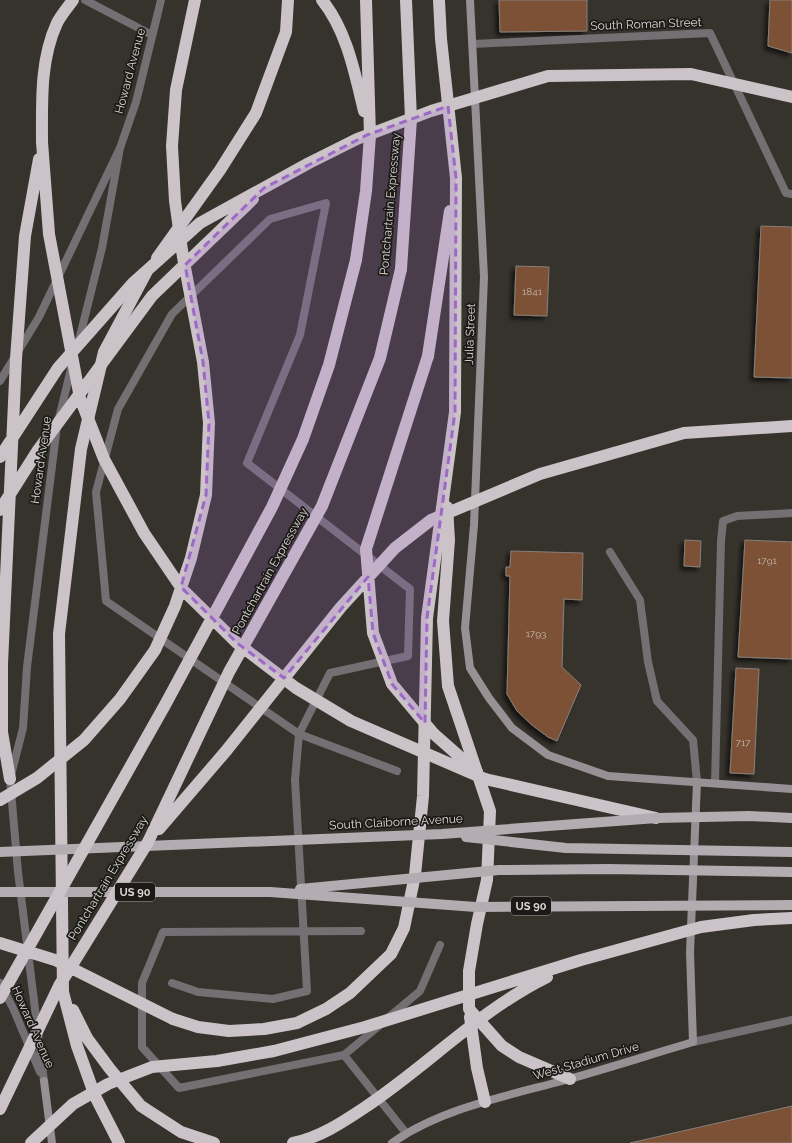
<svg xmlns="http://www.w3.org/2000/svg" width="792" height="1143" viewBox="0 0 792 1143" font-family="Raleway,sans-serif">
<defs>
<filter id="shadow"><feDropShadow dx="-3.5" dy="3.5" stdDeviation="2" flood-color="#0009"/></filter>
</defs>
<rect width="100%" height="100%" fill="#36322c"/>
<path fill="#7b5136" stroke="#87807b" filter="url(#shadow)" d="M499,0H587V31L500,32Z
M770,0H792V53L768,46Z
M761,226L792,227V378L754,377Z
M516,266L549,267L547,316L514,315Z
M685,540L701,541L700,567L684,566Z
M745,540L792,542V659L738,657Z
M511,551L583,553L582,600L564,599L562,667L581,685L557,741L548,737L532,725L517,711L507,694L510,576H506V567H510Z
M736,668L759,669L754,774L730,773Z
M792,1106V1143H630Z"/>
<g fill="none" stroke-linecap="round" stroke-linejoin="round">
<path stroke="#736f72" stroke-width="8" d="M85,0L152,35
M326,203L300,335L247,463L410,589L408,656L330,673L299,734L106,601L96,492L118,409L172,314L270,219Z
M610,552L640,600L648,662L657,701L693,740L697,782
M715,783L721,541L723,521L737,516L792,513
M172,983L198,992L273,999L307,991L295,780L299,734L397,771
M389,1017L420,991L440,945
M380,1025L344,1055L406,1133
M344,1055L179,1088L142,1047V983L163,932L361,931"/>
<path stroke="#736f72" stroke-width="8" d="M473,44L710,33L786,193L792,194
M78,344L102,248L120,148
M0,381L39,317L120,148L136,102L161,0
M0,983L13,1008L40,1072
M693,1042L792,1020
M44,1081L18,872L10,779L23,728L27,667L57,426L72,365"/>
<path stroke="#979195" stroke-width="8" d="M470,0L484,277L474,525L465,628L470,668L489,698L512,728L548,755L608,776L792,789
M44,1081L52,1143
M392,1143C440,1109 506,1096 562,1081C606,1069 649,1055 693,1042L690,952L697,782"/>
<path stroke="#ccc3c9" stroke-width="12" d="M322,0C347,31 355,74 364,111
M42,142C42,101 40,60 57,23C61,15 68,7 73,0
M157,258L220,170L256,113L286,32L288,0
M356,260L366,191L370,135L366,0
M401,269L411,119L406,0
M428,356L450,211
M447,507L449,540L443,621L448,686L490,811L487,880L477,924L469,971V1009L502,1046L519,1057L570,1079
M2,664V732L10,779
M485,779L656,818
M73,1010L87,1038L110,1069L141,1106L181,1132L214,1143
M470,1017L477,1068L485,1102
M173,1019L198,1027L229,1031L264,1029L297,1023L326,1009L350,993L391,954L404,928L415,875L423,796L427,618L455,412L456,178L441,39L439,0
M119,1143L95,1096L77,1046L63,992L59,634L81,449L104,352L146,273"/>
<path stroke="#b3acb0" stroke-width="10" d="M466,837L566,848L792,852
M0,852L442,834L657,818L749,816L792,818
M300,889L499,870L608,869L792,872
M0,892H270L476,907L792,905"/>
<path stroke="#ccc3c9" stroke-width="12" d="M42,142L49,234L80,398L104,459L144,533L182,589L237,643L296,688L351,721L485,779
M428,356L366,549L373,633L392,684L434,734L477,772
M0,457L58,368L133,283L200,223L309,163L357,139L431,111L548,76L691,74L792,97
M0,510L38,450L152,296L253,199
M2,664L16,359L25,236L39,159
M0,800L37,778L84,740L120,699L155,650L175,606L191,558L206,495L209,423L203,362L183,257L175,201L172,146L176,90L195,0
M159,829L226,751L341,607L395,548L431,520L540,474L684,433L792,426
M0,943L55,960L173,1019
M0,998L165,705L272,507L303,439L329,365L356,260
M0,1109L59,986L148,842L229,672L322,506L380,358L401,269
M31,1143L73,1104L108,1084L152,1067L217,1061L274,1051L365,1027L581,960L701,927L754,920L792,918
M293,1143C319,1138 343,1122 364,1108C426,1067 480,1010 547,977"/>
</g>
<path fill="#9d69c7" fill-opacity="0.2" stroke="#9d69c7" stroke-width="3" stroke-dasharray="8 5" stroke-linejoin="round" d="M448,106L456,178L455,412L427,618L425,723L392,684L373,633L368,577L284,678L237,643L181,587L206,495L209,423L203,362L185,265L264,188L367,135Z"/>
<g text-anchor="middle" stroke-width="3.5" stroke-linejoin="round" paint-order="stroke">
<g font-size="10" fill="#c3b7ad">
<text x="532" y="295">1841</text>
<text x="767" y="564">1791</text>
<text x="536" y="637">1793</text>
<text x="743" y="746">717</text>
</g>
<g fill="#1c1a17" stroke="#a2a09c" stroke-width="1">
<rect x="115" y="883" width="40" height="18" rx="3"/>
<rect x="511" y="897" width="40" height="18" rx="3"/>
</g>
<g font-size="11" font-weight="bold" fill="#dbd9d5">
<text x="135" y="896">US 90</text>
<text x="531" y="910">US 90</text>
</g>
<g font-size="12" fill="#dbd9d5" stroke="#1c1a17">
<text transform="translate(646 24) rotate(-2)" y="4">South Roman Street</text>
<text transform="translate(130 71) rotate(-75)" y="4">Howard Avenue</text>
<text transform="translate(390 204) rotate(-85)" y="4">Pontchartrain Expressway</text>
<text transform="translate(470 334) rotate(-88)" y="4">Julia Street</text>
<text transform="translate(41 460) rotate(-82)" y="4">Howard Avenue</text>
<text transform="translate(270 571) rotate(-61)" y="4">Pontchartrain Expressway</text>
<text transform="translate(396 822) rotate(-3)" y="4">South Claiborne Avenue</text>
<text transform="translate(108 878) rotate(-59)" y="4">Pontchartrain Expressway</text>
<text transform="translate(33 1027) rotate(66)" y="4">Howard Avenue</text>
<text transform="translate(586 1061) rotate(-16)" y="4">West Stadium Drive</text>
</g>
</g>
</svg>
